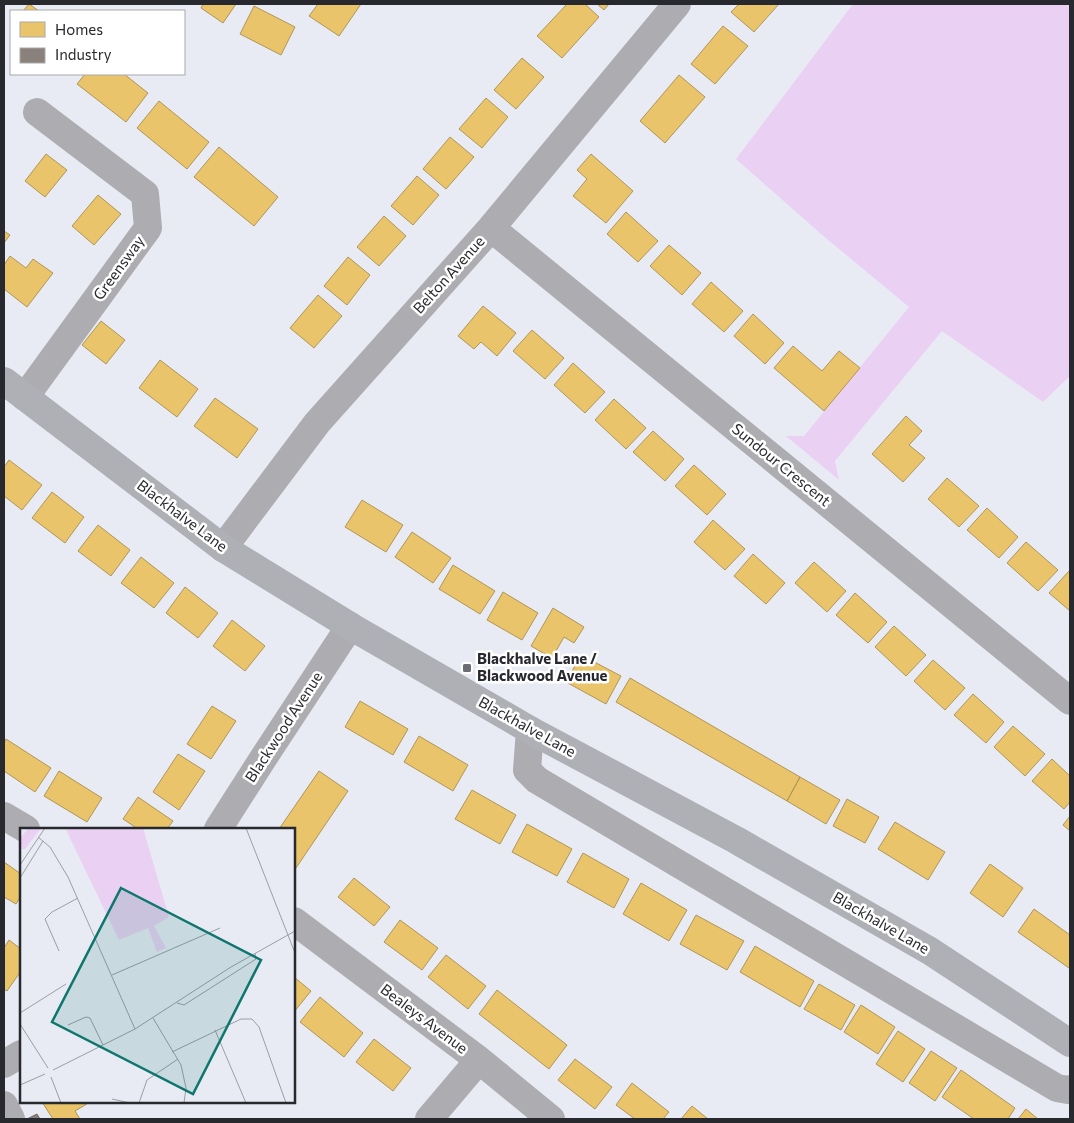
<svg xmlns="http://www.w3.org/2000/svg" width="1074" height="1123" viewBox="0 0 1074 1123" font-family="Commissioner,sans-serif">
<rect width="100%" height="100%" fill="#e9ebf4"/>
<path fill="#ead1f3" d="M853,4H1070V376L1043,402L942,331L835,461L839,480L786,436H804L909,307L821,234L736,159Z"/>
<path fill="#e9c46a" stroke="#af9658" d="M29,4L39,11H23Z
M203,4H236L223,23L201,8Z
M318,4H361L339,36L309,16Z
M567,4H585L599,17L562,58L537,36Z
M597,4H609L604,10Z
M739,4H779L754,32L731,12Z
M254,6L295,27L281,55L240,34Z
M723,26L748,46L715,84L691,64Z
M522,58L544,77L516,109L494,90Z
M85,74H124L148,93L126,122L77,84Z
M679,75L705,97L665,143L640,121Z
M486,98L508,117L482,148L459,129Z
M159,101L209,142L187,169L137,128Z
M450,137L474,157L446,189L423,169Z
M219,147L278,197L254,226L194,177Z
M46,154L67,170L45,197L25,181Z
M591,154L633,191L606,223L573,196L587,179L577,170Z
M417,176L439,195L413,225L391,206Z
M98,195L121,214L94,245L72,226Z
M626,212L658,241L638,262L607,234Z
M384,216L406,236L379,266L357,247Z
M4,231L10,235L4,243Z
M669,245L701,273L682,295L650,266Z
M10,256L26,268L33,259L53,273L27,307L4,289V265Z
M348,257L370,275L347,305L324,286Z
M711,282L743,311L724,332L692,304Z
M318,295L342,316L314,348L290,328Z
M483,306L516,333L497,356L481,342L474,349L458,336Z
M753,314L784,343L765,364L734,336Z
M101,321L125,340L106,364L82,345Z
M532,330L564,358L545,379L513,351Z
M793,346L822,371L839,351L860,368L824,411L774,368Z
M160,360L198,389L177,417L139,388Z
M573,363L605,392L585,413L554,385Z
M215,398L258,429L237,458L194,426Z
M614,399L646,428L626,449L595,420Z
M906,416L922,431L909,445L925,458L903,482L872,454Z
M653,431L684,459L665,481L633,452Z
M9,460L42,485L22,510L4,496V467Z
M694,465L726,494L707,515L675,486Z
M947,478L979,506L959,527L928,499Z
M52,492L84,517L65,543L32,518Z
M362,500L403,525L386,552L345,527Z
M987,508L1018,537L999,558L967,530Z
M713,520L745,549L725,570L694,542Z
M98,525L130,550L111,576L78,551Z
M412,532L451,558L433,583L395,557Z
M1026,542L1058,570L1038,591L1007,563Z
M753,554L785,583L766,604L734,576Z
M141,557L174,583L154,608L121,583Z
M814,562L846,591L827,612L795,583Z
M453,565L495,591L480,614L439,589Z
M1069,571L1070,573V611L1049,593Z
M185,587L218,613L198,638L166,613Z
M503,592L538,613L522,640L487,620Z
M855,593L887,622L868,643L836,615Z
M553,608L584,627L574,643L564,637L552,658L531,646Z
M232,620L265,646L245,671L213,646Z
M894,626L926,655L906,676L875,647Z
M581,655L621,676L606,704L566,682Z
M933,660L965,688L945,710L914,681Z
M630,678L800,777L787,801L616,702Z
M973,694L1004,722L986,743L954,715Z
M360,701L408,729L393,755L345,727Z
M212,706L236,721L211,759L187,744Z
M1013,726L1045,754L1025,776L994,747Z
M419,736L468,765L453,791L404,762Z
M6,739L51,768L35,792L4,771V743Z
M178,754L205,771L179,810L153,792Z
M1052,759L1070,776V802L1064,809L1032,781Z
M59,771L102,798L87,822L44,796Z
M319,771L348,791L296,868L294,866V829H279Z
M800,777L840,800L826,824L787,801Z
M472,790L516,815L500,844L455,819Z
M138,797L173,821L167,829H138L123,819Z
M847,799L879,817L865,843L833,826Z
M1070,816V831L1063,825Z
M895,822L945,852L928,880L878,849Z
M527,824L572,849L557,876L512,852Z
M583,853L629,879L614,908L567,882Z
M4,862L21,874V896L16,904L4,897Z
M990,864L1023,888L1003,917L970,893Z
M354,878L390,907L374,926L338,897Z
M641,883L687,910L669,941L623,914Z
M1034,909L1070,935V967L1069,968L1018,932Z
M696,915L744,941L727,970L680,944Z
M400,920L438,948L422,970L384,942Z
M9,940L21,949V971L7,991L4,989V948Z
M755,946L814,981L800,1007L740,972Z
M446,955L486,986L468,1009L428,977Z
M294,977L311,991L294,1012Z
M819,984L855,1005L841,1030L804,1009Z
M497,990L567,1045L549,1069L479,1014Z
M320,997L363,1033L344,1057L300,1022Z
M861,1005L895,1027L878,1054L844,1032Z
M898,1031L925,1049L903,1082L876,1064Z
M374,1039L411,1068L393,1091L356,1062Z
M931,1051L957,1068L935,1101L909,1083Z
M575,1059L612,1087L595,1109L558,1080Z
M961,1070L1015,1108L1008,1119H974L942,1097Z
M632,1083L669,1112L663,1119H635L616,1105Z
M42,1102H90L75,1111L80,1119H53Z
M692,1106L708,1119H681Z
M1026,1109L1038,1119H1018Z"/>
<path fill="#8a817c" stroke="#6d6765" d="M37,1114L40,1119H27Z"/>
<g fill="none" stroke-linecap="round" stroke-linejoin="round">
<path stroke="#adacb1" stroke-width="28" d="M491,228L1070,701
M25,397L148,228L145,194L37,112
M223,548L317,423L491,228L677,4
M530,730L527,770L537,780L1057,1088L1068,1090L1070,1089
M4,816L26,829
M218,829L264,757L350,626
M294,921L479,1060L551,1119
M4,1064L21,1054
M4,1105L11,1119
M429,1119L479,1060"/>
<path stroke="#afb0b5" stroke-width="28" d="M4,381L223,548L350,626L530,730L736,840L930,951L1070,1043"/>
</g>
<rect fill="#6c6d74" stroke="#fff" stroke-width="2" x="462" y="663" width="10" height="10" rx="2.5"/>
<g text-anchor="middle" stroke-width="5" stroke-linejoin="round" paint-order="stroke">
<g font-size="15" fill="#28292f" stroke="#fff">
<text transform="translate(119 268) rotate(-54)" y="5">Greensway</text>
<text transform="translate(449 275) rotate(-48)" y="5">Belton Avenue</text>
<text transform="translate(781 465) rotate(39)" y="5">Sundour Crescent</text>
<text transform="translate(182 516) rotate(37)" y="5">Blackhalve Lane</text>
<text transform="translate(284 727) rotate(-57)" y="5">Blackwood Avenue</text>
<text transform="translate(527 727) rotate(29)" y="5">Blackhalve Lane</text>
<text transform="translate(881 923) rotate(30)" y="5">Blackhalve Lane</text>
<text transform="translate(424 1019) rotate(37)" y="5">Bealeys Avenue</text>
</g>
<g font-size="15" font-weight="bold" fill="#28292f" stroke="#fff" text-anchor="start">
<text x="477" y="664">Blackhalve Lane /<tspan x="477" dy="17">Blackwood Avenue</tspan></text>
</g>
</g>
<g transform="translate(20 828)">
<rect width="275" height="275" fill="#e9ebf4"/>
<path d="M8,0H21L5,21H0V11ZM55,0H123L149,89L134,98L146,120L137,124L128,100L99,112L46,2Z" fill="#ead1f3"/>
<path fill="none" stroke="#9c9da5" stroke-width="1" d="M226,0L275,125M18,9L30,19L48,49L115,201M0,37L25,0M0,50L23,13M39,123L25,91L32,84L58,70M92,147L200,100M157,175L164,177L236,131L235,125M0,185L46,156M133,190L161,237L166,260L164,275M0,196L28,240M48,197L66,189L70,190L83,217M195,202L226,275M152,224L221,191H232L239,199L266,275M33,242L115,201L211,139L275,103M31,249L41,275M0,257L25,246M92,271L110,275M119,275L127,252L158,231"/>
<path fill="#0f766e" fill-opacity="0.15" stroke="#0f766e" stroke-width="2.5" d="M101,60L241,132L173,266L32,194Z"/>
<rect width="275" height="275" fill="none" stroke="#28292f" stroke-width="2.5"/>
</g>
<rect width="1074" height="1123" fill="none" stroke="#28292f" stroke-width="10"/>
<rect x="10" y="10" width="175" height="65" fill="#ffffff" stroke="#a9a9ac"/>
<rect x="20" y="22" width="25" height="15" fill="#e9c46a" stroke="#a9a9ac"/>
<text x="55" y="35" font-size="15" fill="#28292f">Homes</text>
<rect x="20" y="48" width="25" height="15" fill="#8a817c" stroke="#a9a9ac"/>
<text x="55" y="60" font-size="15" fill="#28292f">Industry</text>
</svg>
